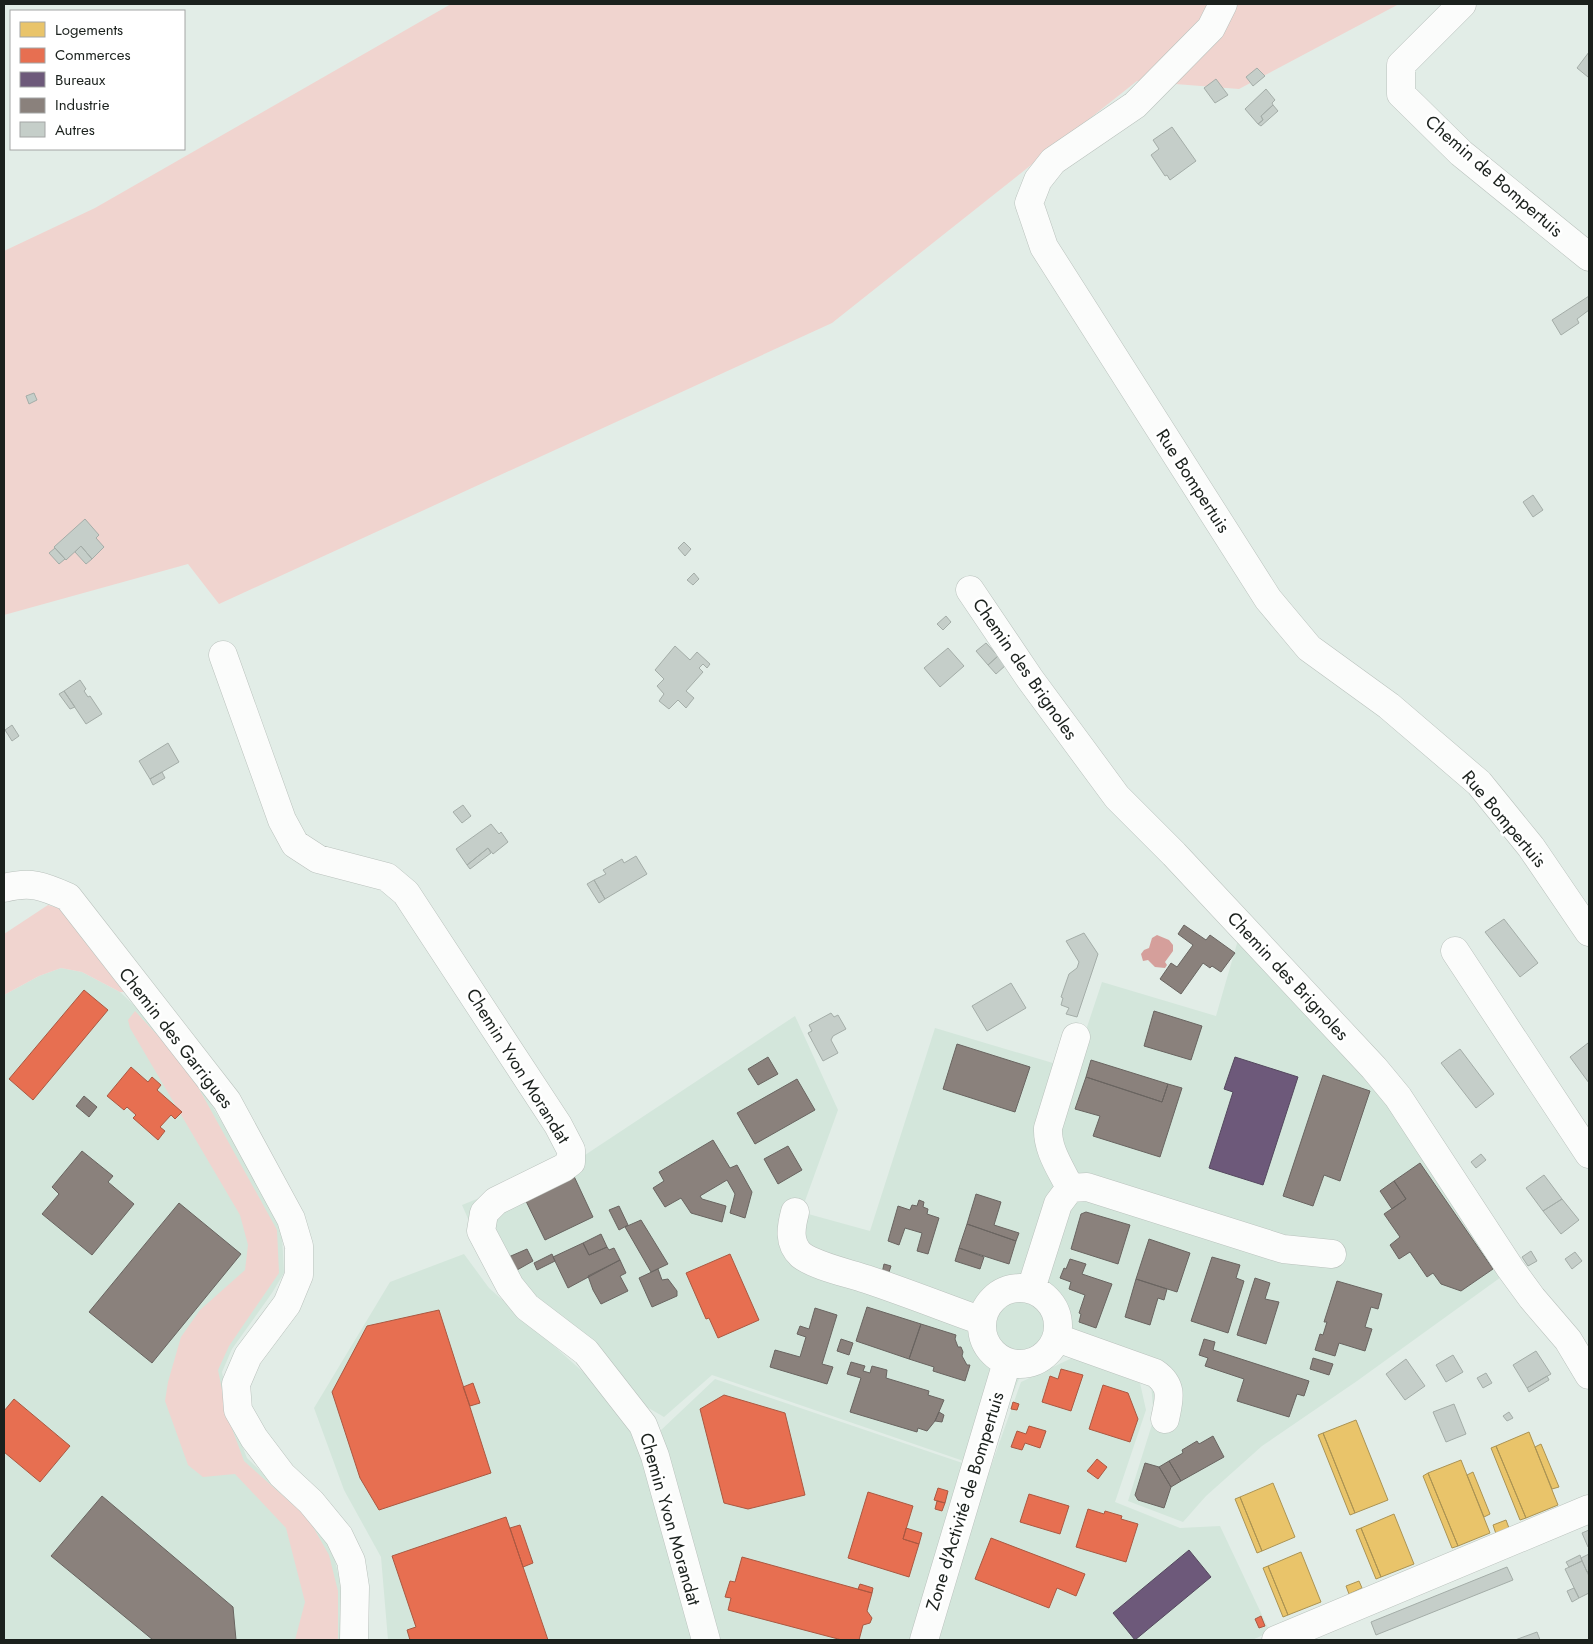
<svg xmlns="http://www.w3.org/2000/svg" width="1593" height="1644" viewBox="0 0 1593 1644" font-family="Jost,sans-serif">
<rect width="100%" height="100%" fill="#e2ede7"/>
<path fill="#d3e6db" d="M1240,933L1376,1078L1508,1272L1357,1381L1262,1446L1206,1496L1183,1522L1128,1501L1154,1418L1151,1384L1069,1351L1020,1376L984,1468L712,1375L664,1417L628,1396L493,1275L462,1205L585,1155L795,1016L838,1110L801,1212L870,1231L935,1028L1073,1069L1102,982L1216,1016Z
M61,968L82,972L120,992L141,1012L190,1070L265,1193L282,1235L284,1273L272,1293L232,1349L222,1372L230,1414L247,1458L316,1525L333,1552L339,1578L342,1602L341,1640H4V995L39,976Z
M464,1254L489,1288L610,1396L644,1454L692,1640H388L381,1557L344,1490L314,1408L390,1282Z
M1072,1358L1140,1383L1146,1410L1115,1502L1180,1528L1220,1526L1270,1632L1252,1640H717L659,1432L715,1379L989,1472L1021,1382Z"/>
<path fill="#f0d4cf" d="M451,4H1399L1239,89L1137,81L832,323L219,604L188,564L4,615V251L95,208Z
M48,905L68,911L127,992H120L82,972L61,968L39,976L4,995V934Z
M135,1011L187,1067L277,1230L279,1273L229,1346L218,1370L227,1415L244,1461L308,1518L329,1555L338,1591V1640H295L305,1602L286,1528L235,1474L203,1477L188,1465L165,1401L168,1382L181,1337L200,1310L245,1270L248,1245L240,1215L130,1028L128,1020Z"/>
<path fill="#d59f9b" d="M1157,935L1169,940L1173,945V951L1165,962L1167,965L1165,968L1155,967L1148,960L1143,961L1141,954L1144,950L1149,948L1152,938Z"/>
<path fill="#e9c46a" stroke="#ab9353" d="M1356,1420L1388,1500L1355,1513L1323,1433Z
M1529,1432L1558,1505L1526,1518L1496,1446Z
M1323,1433L1355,1513L1350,1515L1318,1435Z
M1541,1444L1559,1487L1552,1489L1535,1447Z
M1496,1446L1526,1518L1520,1520L1491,1448Z
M1461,1460L1490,1533L1458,1546L1428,1473Z
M1473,1472L1490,1514L1484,1517L1467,1475Z
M1428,1473L1458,1546L1452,1548L1423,1476Z
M1273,1483L1295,1537L1262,1551L1240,1497Z
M1240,1497L1262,1551L1257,1553L1235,1499Z
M1394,1514L1414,1564L1381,1577L1361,1528Z
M1506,1520L1509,1528L1496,1534L1493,1525Z
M1361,1528L1381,1577L1376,1579L1356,1530Z
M1301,1552L1321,1602L1288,1615L1268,1566Z
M1268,1566L1288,1615L1283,1617L1263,1568Z
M1359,1581L1362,1588L1349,1594L1346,1586Z"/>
<path fill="#e76f51" stroke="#aa5841" d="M84,990L108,1010L33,1100L9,1079Z
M131,1067L148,1082L152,1077L161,1085L157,1090L182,1112L175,1119L171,1115L160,1127L165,1131L158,1140L133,1118L136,1115L127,1107L124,1110L107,1096Z
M730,1254L759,1320L718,1338L709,1318L706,1319L686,1273Z
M439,1310L491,1473L379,1510L360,1478L332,1392L367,1326Z
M1061,1369L1083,1375L1071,1411L1042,1402L1050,1376L1058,1379Z
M473,1383L480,1403L470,1406L463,1387Z
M1103,1385L1128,1393L1138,1419L1130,1442L1089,1429Z
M724,1395L785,1413L805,1495L748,1509L724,1503L700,1409Z
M14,1399L70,1446L40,1482L4,1452V1411Z
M1013,1402L1019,1404L1017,1410L1011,1409Z
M1029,1426L1046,1431L1040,1448L1025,1443L1022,1450L1011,1447L1017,1431L1026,1434Z
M1097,1459L1107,1467L1098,1479L1087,1471Z
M938,1488L948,1491L945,1503L934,1500Z
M868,1492L913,1506L903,1539L919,1544L909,1577L848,1558Z
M1029,1494L1069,1506L1060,1534L1020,1522Z
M937,1501L945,1503L942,1511L935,1509Z
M1088,1509L1104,1514L1105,1511L1122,1516L1121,1519L1138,1524L1126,1562L1076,1547Z
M506,1517L548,1640H410L407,1630L416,1627L392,1556Z
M520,1525L533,1563L523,1567L510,1528Z
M906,1528L922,1533L919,1544L903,1539Z
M991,1538L1085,1574L1076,1596L1057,1588L1049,1608L975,1579Z
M742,1557L872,1593L867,1611L872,1618L870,1623L863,1625L859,1640H842L728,1610L731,1598L725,1597L730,1581L735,1582Z
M860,1584L873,1588L872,1593L858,1589Z
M1261,1616L1265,1626L1259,1628L1255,1619Z"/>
<path fill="#6d597a" stroke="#54485e" d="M1235,1057L1298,1077L1263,1185L1209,1168L1233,1092L1224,1089Z
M1189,1550L1211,1577L1135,1640L1113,1613Z"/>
<path fill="#8a817c" stroke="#696460" d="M1184,925L1206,940L1210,935L1235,953L1221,972L1212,966L1210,968L1203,963L1181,994L1160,979L1171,963L1177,967L1193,945L1178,934Z
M1154,1011L1202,1026L1191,1060L1144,1046Z
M957,1044L1030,1067L1015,1112L943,1089Z
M768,1057L778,1074L758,1085L748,1069Z
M1091,1060L1168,1084L1162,1102L1086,1077Z
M1323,1075L1370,1091L1340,1181L1324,1175L1313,1206L1283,1196Z
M1086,1077L1162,1102L1168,1084L1182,1088L1160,1157L1093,1136L1100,1116L1075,1109Z
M797,1079L815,1110L755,1144L737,1113Z
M84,1096L97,1107L89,1117L76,1106Z
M713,1140L730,1168L737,1165L752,1192L745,1218L730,1213L735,1194L727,1180L700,1196L702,1199L726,1206L722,1222L691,1213L681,1198L665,1207L653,1188L664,1181L659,1172Z
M788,1146L802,1170L778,1184L764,1159Z
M82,1151L113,1176L108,1182L134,1204L92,1255L42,1214L59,1194L52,1187Z
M1420,1163L1493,1269L1461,1291L1441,1284L1433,1273L1427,1277L1410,1252L1399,1259L1390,1245L1400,1237L1384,1214L1406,1199L1394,1181Z
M572,1172L593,1217L545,1240L523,1195Z
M1394,1181L1406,1199L1392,1209L1380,1191Z
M976,1194L1001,1202L994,1225L1019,1233L1016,1241L967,1224Z
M919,1200L924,1202L923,1207L928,1209L927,1214L939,1218L928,1254L917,1251L922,1233L905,1228L899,1245L888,1241L898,1206L910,1210L912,1205L917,1206Z
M179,1203L241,1254L152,1363L89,1312Z
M619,1206L628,1225L619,1230L609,1210Z
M1086,1212L1130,1225L1118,1264L1071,1249L1081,1214Z
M641,1220L668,1264L651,1272L625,1227Z
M967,1224L1016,1241L1009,1264L959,1248Z
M601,1234L607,1247L589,1255L583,1243Z
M1149,1239L1190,1253L1177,1292L1136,1279Z
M583,1243L589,1255L607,1247L609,1250L614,1248L620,1260L568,1288L553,1257Z
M959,1248L984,1257L980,1269L955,1261Z
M527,1249L533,1261L517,1270L504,1259Z
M552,1254L555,1261L537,1270L534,1263Z
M1212,1257L1240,1265L1236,1278L1244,1281L1228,1333L1191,1321Z
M1070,1259L1086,1264L1082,1274L1112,1284L1096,1328L1079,1322L1081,1314L1079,1313L1085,1295L1069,1289L1071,1282L1060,1278L1064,1268L1066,1269Z
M620,1260L626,1273L620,1276L628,1291L601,1304L593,1290L588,1276Z
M884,1264L891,1266L888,1275L882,1273Z
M658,1269L662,1280L668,1279L677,1291V1296L652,1307L639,1278Z
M1255,1278L1270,1283L1265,1299L1279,1302L1266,1344L1237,1335Z
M1136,1279L1167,1289L1164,1300L1158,1298L1150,1325L1125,1317Z
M1337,1281L1382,1294L1378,1309L1371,1307L1365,1327L1372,1329L1365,1351L1339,1343L1335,1356L1315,1350L1320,1334L1323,1335L1327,1322H1324Z
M867,1307L921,1324L909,1359L856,1341Z
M815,1308L837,1315L822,1364L833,1367L827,1384L770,1367L775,1350L800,1357L806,1337L797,1334L800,1326L809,1329Z
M921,1324L956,1335L955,1339L958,1347H961L963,1352L962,1356L967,1365H970L965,1381L933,1371L934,1367L909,1359Z
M841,1339L853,1343L849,1355L837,1351Z
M1204,1339L1215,1342L1213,1350L1309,1381L1304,1396L1297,1394L1289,1417L1237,1401L1244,1379L1205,1366L1208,1358L1199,1355Z
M1313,1358L1333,1364L1329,1375L1310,1369Z
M851,1362L865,1366L863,1371L870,1373L872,1366L887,1370L886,1378L929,1391L928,1395L944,1400L935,1421L927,1431L918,1428L917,1432L850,1412L861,1378L847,1374Z
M939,1412L944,1415L942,1422L935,1421Z
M1213,1436L1224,1457L1181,1481L1169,1461L1183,1453L1182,1450L1197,1441L1199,1444Z
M1169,1461L1181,1481L1171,1487L1159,1467Z
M1145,1463L1159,1467L1171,1487L1164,1508L1138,1500L1135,1495Z
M102,1496L233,1607L236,1640H153L51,1556Z"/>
<path fill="#c5cec9" stroke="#a4ada8" d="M1589,52V76L1588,77L1577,68Z
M1257,68L1265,76L1253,86L1246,77Z
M1216,79L1228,95L1215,103L1204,88Z
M1266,89L1275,100L1272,103L1273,105L1261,116L1263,120L1258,124L1245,109Z
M1273,105L1278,111L1261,126L1258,124L1263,120L1261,116Z
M1172,127L1196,161L1170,180L1167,175L1165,176L1151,155L1159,149L1153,140Z
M1589,296V310L1577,319L1579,323L1561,335L1552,320Z
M34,393L37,400L29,404L26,396Z
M1533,495L1543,510L1533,517L1523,502Z
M85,519L99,535L96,538L104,547L92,559L81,546L66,560L54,547Z
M684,542L691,549L685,556L678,548Z
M81,546L92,559L86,564L75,552Z
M55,548L65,559L59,564L49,553Z
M694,573L699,579L693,585L687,580Z
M946,616L951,622L943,630L937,624Z
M986,643L998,656L988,665L976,651Z
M675,646L690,660L697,652L710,664L707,668L703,664L699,668L703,672L686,691L694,698L686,708L678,700L669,709L659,701L664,694L657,686L664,679L655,670Z
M948,648L964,666L940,687L924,668Z
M998,656L1006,665L996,674L988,665Z
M80,680L86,689L84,691L88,697L90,696L102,714L86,724L64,691Z
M64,691L75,707L70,709L59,694Z
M12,725L19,736L12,741L5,730Z
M168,743L179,762L150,779L139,761Z
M162,772L165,778L153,785L150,779Z
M463,805L471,816L462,823L453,812Z
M491,824L499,834L501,832L508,842L493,854L488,848L467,865L456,849Z
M488,848L491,853L470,869L467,865Z
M636,856L647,874L605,899L594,880L606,874L603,870L622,859L624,863Z
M594,880L605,899L599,903L587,884Z
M1504,919L1538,963L1520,977L1485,932Z
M1084,933L1098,954L1077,1017L1066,1014L1069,1008L1061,1005L1063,998L1061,997L1069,974L1077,968L1079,962L1066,941Z
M1011,983L1026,1008L987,1031L972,1006Z
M831,1013L834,1017L838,1015L846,1029L833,1036L831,1040L838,1053L823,1061L808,1033L812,1031L809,1025Z
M1588,1043L1589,1045V1083L1570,1057Z
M1460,1049L1494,1094L1476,1108L1441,1063Z
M1481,1154L1486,1160L1476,1168L1471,1162Z
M1544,1175L1562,1199L1543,1211L1526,1188Z
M1562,1199L1579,1220L1561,1234L1543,1211Z
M1531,1251L1537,1261L1528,1266L1522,1257Z
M1575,1252L1582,1261L1572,1269L1565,1259Z
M1536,1351L1551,1374L1527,1388L1513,1365Z
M1453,1355L1463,1372L1446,1382L1436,1365Z
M1406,1359L1425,1386L1405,1400L1386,1374Z
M1486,1373L1492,1383L1483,1388L1477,1378Z
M1547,1376L1549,1380L1529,1392L1527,1388Z
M1454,1404L1466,1434L1446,1442L1433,1412Z
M1509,1412L1513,1418L1507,1421L1503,1416Z
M1589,1530V1546L1588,1547L1582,1533Z
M1589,1554V1571L1587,1572L1581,1558Z
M1580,1555L1582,1561L1569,1567L1566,1562Z
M1582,1561L1589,1576V1593L1579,1598L1565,1569Z
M1507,1567L1513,1580L1376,1635L1371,1622Z
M1574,1588L1579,1598L1572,1602L1567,1591Z
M1537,1632L1540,1640H1515Z"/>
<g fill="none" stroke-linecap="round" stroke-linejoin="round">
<defs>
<path id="minor" d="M1223,4L1211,28L1135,105L1053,161L1038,180L1029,203L1044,247L1268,599L1309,648L1389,706L1479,783L1531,847L1589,932
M1462,4L1401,65V94L1461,153L1589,257
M970,590L1030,679L1117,797L1174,854L1374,1068L1398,1097L1510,1268L1532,1298L1568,1340L1589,1375
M223,655L282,820L295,844L318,859L387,877L406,893L558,1125L571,1150V1162L563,1168L496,1201L484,1213L481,1231L510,1286L527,1307L586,1352L643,1425L655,1456L706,1640
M4,888C31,881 43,886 68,897L227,1101L291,1219L299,1246V1275L287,1304L248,1356L236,1384L238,1410L254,1438L282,1475L311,1502L339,1536L351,1561L355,1587L354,1640
M1455,951L1589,1154
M1070,1188C1061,1169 1047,1150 1048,1128L1076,1037
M795,1212C791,1227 788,1243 801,1255C815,1266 848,1273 866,1279C905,1292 943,1307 982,1321
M982 1326a38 38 0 1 1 76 0a38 38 0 1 1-76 0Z
M1031,1289L1058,1204L1070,1188L1087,1187L1283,1249L1332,1254
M1057,1338L1155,1373C1174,1386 1169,1400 1165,1419
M924,1640L1007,1362
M1276,1640L1589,1509"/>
</defs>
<use href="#minor" stroke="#bac2bd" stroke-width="29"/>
<use href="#minor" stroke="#fbfcfb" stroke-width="28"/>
</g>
<g text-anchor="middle" stroke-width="5" stroke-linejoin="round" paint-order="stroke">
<g font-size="18" fill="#1b211d" stroke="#fff">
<text transform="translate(1494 176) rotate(41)" y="6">Chemin de Bompertuis</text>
<text transform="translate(1193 481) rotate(57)" y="6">Rue Bompertuis</text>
<text transform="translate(1025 669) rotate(55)" y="6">Chemin des Brignoles</text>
<text transform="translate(1504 819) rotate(50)" y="6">Rue Bompertuis</text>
<text transform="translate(1288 976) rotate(47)" y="6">Chemin des Brignoles</text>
<text transform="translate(176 1038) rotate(52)" y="6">Chemin des Garrigues</text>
<text transform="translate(518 1066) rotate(58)" y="6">Chemin Yvon Morandat</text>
<text transform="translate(965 1501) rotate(-73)" y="6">Zone d'Activité de Bompertuis</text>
<text transform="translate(670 1519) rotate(74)" y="6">Chemin Yvon Morandat</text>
</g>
</g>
<rect width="1593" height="1644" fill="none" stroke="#1b211d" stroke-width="10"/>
<rect x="10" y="10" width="175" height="140" fill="#ffffff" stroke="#a4a6a5"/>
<rect x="20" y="22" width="25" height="15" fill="#e9c46a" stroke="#a4a6a5"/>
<text x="55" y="35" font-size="15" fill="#1b211d">Logements</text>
<rect x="20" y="48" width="25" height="15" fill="#e76f51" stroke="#a4a6a5"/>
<text x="55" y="60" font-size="15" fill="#1b211d">Commerces</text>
<rect x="20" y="72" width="25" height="15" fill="#6d597a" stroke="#a4a6a5"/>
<text x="55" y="85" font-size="15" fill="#1b211d">Bureaux</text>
<rect x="20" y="98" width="25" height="15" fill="#8a817c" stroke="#a4a6a5"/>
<text x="55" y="110" font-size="15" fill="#1b211d">Industrie</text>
<rect x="20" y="122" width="25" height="15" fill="#c5cec9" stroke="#a4a6a5"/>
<text x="55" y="135" font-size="15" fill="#1b211d">Autres</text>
</svg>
